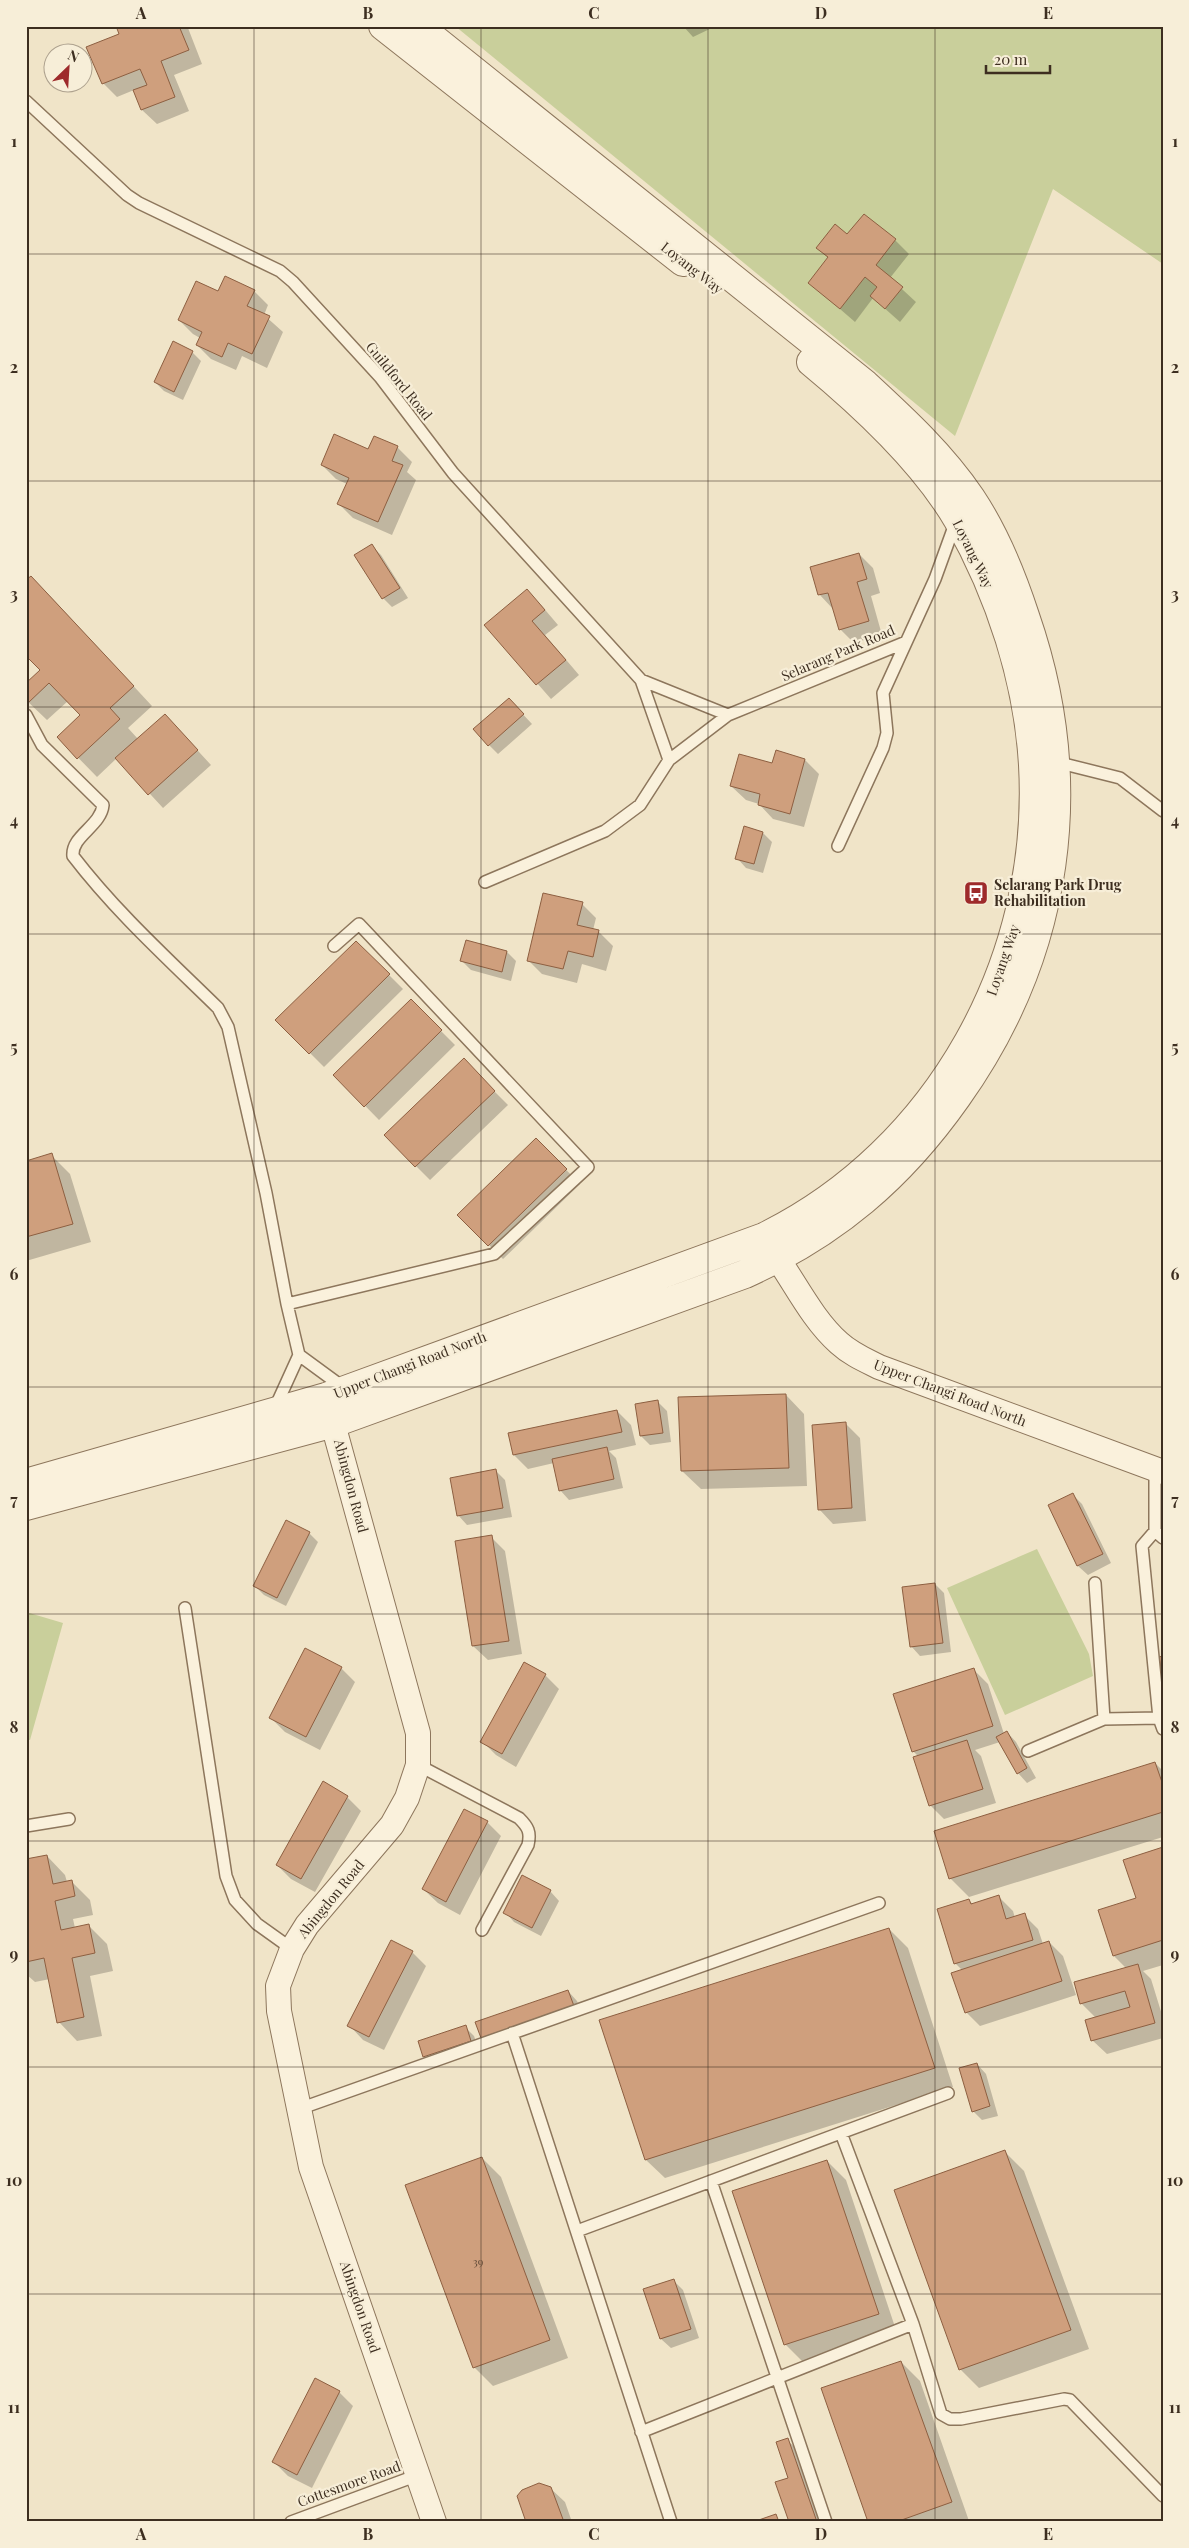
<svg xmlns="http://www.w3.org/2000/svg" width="1189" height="2548" viewBox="0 0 1189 2548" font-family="'Playfair Display',serif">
<rect width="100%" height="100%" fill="#f0e4c8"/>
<path fill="#c9cf9b" d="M455,26H1163V264L1053,189L955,436Z
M1037,1549L1089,1654L1093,1676L1005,1715L947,1588Z
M26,1612L63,1623L30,1740L26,1739Z"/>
<path fill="#0003" d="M117,26H186L188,28L202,64L174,75L189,111L157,124L142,110L134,90L117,97L103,83L120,34Z
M683,26H716L693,37Z
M847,235L895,240L909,254L890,278L916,302L900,322L873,298L855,322L810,283L829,259L818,248Z
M254,291L268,305L264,315L283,332L267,368L242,356L236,370L211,359L197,345L200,338L193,334L179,320L219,293Z
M192,352L201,361L183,400L164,391L155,382Z
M374,437L398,448L412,462L407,472L416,480L392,535L353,518L339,504L347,484L336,479L322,465L368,451Z
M372,546L381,555L408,598L392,607L383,598Z
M859,554L873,568L880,593L871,596L882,635L854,643L840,629L833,609L819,594Z
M50,596L152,706L128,728L138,739L165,715L211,765L163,808L117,758L97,777L58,737L82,715L68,701L47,720L26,700L42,670Z
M541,605L558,625L545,635L579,675L551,699L486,625Z
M518,709L532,724L498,754L489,745Z
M777,752L805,760L819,774L804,827L773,819L759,804L746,800L731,786L773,765Z
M763,833L772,842L763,873L746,868L737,858Z
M582,904L596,918L593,930L598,931L613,946L606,971L582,964L577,983L542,974L528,960Z
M356,942L403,989L324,1067L277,1020Z
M507,952L516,961L511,981L471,970L462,961Z
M411,1001L455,1045L379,1120L335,1075Z
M463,1060L508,1105L430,1180L385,1135Z
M536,1139L580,1184L503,1259L459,1215Z
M51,1155L70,1174L91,1242L26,1261V1162Z
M786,1395L804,1414L807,1486L701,1489L682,1471Z
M658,1402L667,1411L671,1442L650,1445L641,1436Z
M617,1411L631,1425L636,1445L609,1451L616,1458L623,1488L569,1500L560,1490L554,1463L528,1469L514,1455Z
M846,1424L860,1438L866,1521L833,1524L819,1509Z
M496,1471L505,1480L512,1517L467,1525L458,1515Z
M1073,1495L1082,1504L1111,1563L1088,1575L1078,1566L1049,1506Z
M309,1533L318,1542L286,1606L264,1595L255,1586Z
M491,1537L505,1551L522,1654L488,1660L473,1646Z
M935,1584L944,1593L951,1652L920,1656L911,1646Z
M341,1668L355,1682L320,1750L285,1732L271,1718Z
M974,1670L988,1684L1004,1734L1007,1732L1016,1742L1036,1778L1027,1783L1018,1773L1000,1742L975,1750L981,1756L996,1803L944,1819L930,1805L919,1757L913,1751Z
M545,1675L559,1689L516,1767L496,1755L482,1741Z
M1155,1763L1163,1771V1837L969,1897L950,1878Z
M347,1797L361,1811L315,1892L291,1879L277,1865Z
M487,1822L501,1836L460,1915L438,1903L423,1889Z
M1163,1849V1965L1143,1971L1151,1979L1163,2018V2038L1107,2054L1092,2040L1096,2018L1081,2003L1126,1968L1114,1956L1137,1899Z
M47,1856L65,1875L67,1882L71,1881L90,1900L93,1915L73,1919L75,1928L89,1926L107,1944L113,1971L90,1976L102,2036L77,2041L59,2022L50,1979L35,1982L26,1974V1860Z
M550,1891L559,1901L541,1936L514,1922L505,1912Z
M999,1897L1013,1911L1015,1918L1024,1915L1038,1929L1043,1944L1049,1942L1063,1956L1076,1995L980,2026L966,2012L963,1971L955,1963L969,1901L973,1904Z
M889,1929L908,1948L953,2087L665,2178L646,2160Z
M412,1952L426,1966L384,2050L363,2040L349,2025Z
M568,1991L577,2001L582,2015L492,2047L482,2038L477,2023Z
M465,2027L474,2036L479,2050L434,2066L425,2056Z
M977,2064L986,2074L998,2116L982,2120L973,2111Z
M1005,2152L1024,2171L1089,2349L979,2388L960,2369Z
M482,2158L501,2177L568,2358L493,2386L474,2367Z
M827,2161L846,2180L897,2333L804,2363L785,2344Z
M674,2281L683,2290L699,2338L671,2348L661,2339L645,2290Z
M901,2362L920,2381L969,2521L870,2522Z
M339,2392L353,2406L312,2488L288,2476L274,2462Z
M787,2440L802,2454L825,2522H790Z
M550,2488L565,2502L572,2522H528Z"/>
<path fill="#cf9f7d" stroke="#8d5f41" d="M116,26H179L189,50L161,61L175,97L141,110L133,90L147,85L140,69L102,84L86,47L119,34Z
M864,214L896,239L876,265L903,287L885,309L870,296L877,287L865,277L840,309L808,283L828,257L816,248L835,224L847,234Z
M225,276L255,290L247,306L270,316L252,354L228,343L222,357L196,345L202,332L178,320L196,281L218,291Z
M173,341L193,351L174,392L154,382Z
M334,434L368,449L374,436L398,446L392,461L403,465L378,522L337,504L349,478L321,465Z
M372,544L400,588L382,599L354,555Z
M859,553L867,579L857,582L869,621L839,630L828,593L818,595L810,567Z
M31,576L134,686L110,708L120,719L77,759L57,737L80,715L49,683L28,703L26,701V683L40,670L26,656V580Z
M527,589L545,610L532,621L566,660L536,685L484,625Z
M509,698L524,714L488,746L473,729Z
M165,714L198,750L148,795L115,758Z
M776,750L805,759L790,814L758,805L760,794L730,786L739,754L772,763Z
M744,826L763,832L754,864L735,859Z
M543,893L583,902L577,925L599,930L593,957L568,951L563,969L527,961Z
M466,940L507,951L502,972L460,961Z
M356,941L390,974L309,1054L275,1020Z
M411,999L442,1030L364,1107L333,1075Z
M464,1058L495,1091L415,1167L384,1135Z
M536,1138L567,1169L488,1246L457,1215Z
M52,1153L73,1224L26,1237V1161Z
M786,1394L789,1468L681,1471L678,1397Z
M658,1400L663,1433L640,1436L635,1404Z
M617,1410L622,1432L513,1455L508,1433Z
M846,1422L852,1508L818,1510L812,1425Z
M607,1447L614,1479L559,1491L552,1459Z
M496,1469L503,1508L457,1516L450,1478Z
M1073,1493L1103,1554L1077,1566L1048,1505Z
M286,1520L310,1532L277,1598L253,1586Z
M492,1535L509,1641L472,1646L455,1541Z
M935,1583L943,1643L910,1647L902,1587Z
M305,1648L342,1667L306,1737L269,1718Z
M1163,1656V1679L1159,1657Z
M524,1662L546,1674L502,1754L480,1742Z
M974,1668L993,1726L912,1752L893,1694Z
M1007,1731L1027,1768L1017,1774L996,1737Z
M967,1740L983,1789L929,1806L913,1757Z
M1155,1762L1163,1785V1812L949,1879L934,1831Z
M323,1781L348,1796L301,1879L276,1865Z
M464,1809L488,1821L446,1902L422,1889Z
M1163,1847V1940L1113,1956L1098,1910L1136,1898L1123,1860Z
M47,1855L53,1884L72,1880L75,1896L55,1901L61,1930L89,1924L95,1953L72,1958L84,2017L57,2023L44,1958L26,1962V1859Z
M522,1875L551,1890L532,1928L503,1913Z
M999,1895L1006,1919L1025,1913L1033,1940L954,1964L937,1909L969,1899L971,1904Z
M889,1928L935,2068L645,2160L599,2020Z
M391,1940L413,1951L369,2037L347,2026Z
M1049,1941L1062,1981L965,2013L951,1973Z
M1138,1964L1155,2023L1091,2041L1085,2020L1130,2007L1125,1991L1080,2004L1074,1982Z
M568,1990L574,2006L481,2038L475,2022Z
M466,2025L471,2041L423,2057L418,2041Z
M977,2063L990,2106L972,2112L959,2068Z
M1005,2150L1071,2330L959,2370L894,2190Z
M482,2157L550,2340L473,2368L405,2185Z
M827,2160L879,2314L784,2345L732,2191Z
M674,2279L691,2329L660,2339L643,2289Z
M901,2361L952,2502L896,2522H868L821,2388Z
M315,2378L340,2391L297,2475L272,2462Z
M788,2438L817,2522H789L775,2482L788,2478L776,2442Z
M539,2483L551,2487L564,2522H526L517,2496L522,2490Z
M776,2514L779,2522H753Z"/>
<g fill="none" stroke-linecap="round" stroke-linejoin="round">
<defs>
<path id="service" d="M26,101L127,195L139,203L280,271L293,282L380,377L453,473L641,680L669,760
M641,680L728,715
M26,715L42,745L103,805C101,826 71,836 73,856C116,912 168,959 218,1008L228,1027L266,1193L287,1304L299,1355L274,1410
M1056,762L1120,778L1163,811
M838,846L883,748L887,733L883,693L935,579L956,521
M485,882L605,831L640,805L669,760L728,715L906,642
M287,1304L494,1254L588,1167L359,924L334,946
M299,1355L344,1388
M1155,1470V1531
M1163,1538L1155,1531L1142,1546L1159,1718L1163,1729
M1095,1583L1104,1719
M185,1608L226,1876L235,1900L257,1924L292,1949
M1028,1751L1104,1719L1159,1718
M418,1765L519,1818C528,1827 531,1832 528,1845L482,1930
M26,1826L69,1819
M512,2033L671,2522
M299,2109L879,1903
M841,2133L913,2324L941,2414L950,2419H961L1064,2399L1070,2400L1163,2496
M711,2181L826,2522
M577,2231L948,2093
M641,2432L913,2324
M291,2522L418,2475"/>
<path id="minor" d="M778,1259C797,1287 814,1321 839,1343C851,1354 865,1360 879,1367L1163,1472
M328,1406L418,1733V1765L407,1798L392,1825L307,1925L292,1949L278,1986L279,2011L311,2167L434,2522"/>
<path id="tertiary" d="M383,26L683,262
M26,1483L326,1397L764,1237C939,1151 1044,960 1033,765C1028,680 1000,594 958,520C924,462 863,405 811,362
M26,1506L334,1423L745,1274C835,1233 900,1178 957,1097C1060,952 1083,783 1025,616C1012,576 995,534 971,498C942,455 904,420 865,384L418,26"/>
</defs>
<use href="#service" stroke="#8d765c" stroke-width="14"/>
<use href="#minor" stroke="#8d765c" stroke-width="26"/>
<use href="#tertiary" stroke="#8d765c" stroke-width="30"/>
<use href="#service" stroke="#faf1dc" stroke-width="11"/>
<use href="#minor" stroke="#faf1dc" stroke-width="24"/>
<use href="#tertiary" stroke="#faf1dc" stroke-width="28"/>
</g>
<path fill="none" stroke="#3d2e20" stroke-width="1" stroke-opacity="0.55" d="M254,26V2522M481,26V2522M708,26V2522M935,26V2522M26,254H1163M26,481H1163M26,707H1163M26,934H1163M26,1161H1163M26,1387H1163M26,1614H1163M26,1841H1163M26,2067H1163M26,2294H1163"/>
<defs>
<symbol id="bus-square" viewBox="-11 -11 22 22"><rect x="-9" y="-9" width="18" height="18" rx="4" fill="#9e2a2b" stroke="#f7eed8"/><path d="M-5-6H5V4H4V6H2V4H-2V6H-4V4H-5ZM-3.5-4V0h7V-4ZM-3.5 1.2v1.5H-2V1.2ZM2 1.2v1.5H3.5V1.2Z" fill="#fff"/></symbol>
</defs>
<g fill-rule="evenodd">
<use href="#bus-square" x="962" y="879" width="28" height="28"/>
</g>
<g text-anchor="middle" stroke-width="4.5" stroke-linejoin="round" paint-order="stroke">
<g font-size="11" fill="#624a37">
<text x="478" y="2266">39</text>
</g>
<g font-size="14" fill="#3d2e20" stroke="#f7eed8">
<text transform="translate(692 268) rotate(38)" y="5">Loyang Way</text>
<text transform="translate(399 381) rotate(51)" y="5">Guildford Road</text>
<text transform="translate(973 554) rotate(64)" y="5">Loyang Way</text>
<text transform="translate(838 653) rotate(-23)" y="5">Selarang Park Road</text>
<text transform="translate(1003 960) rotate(-71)" y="5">Loyang Way</text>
<text transform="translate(410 1365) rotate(-21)" y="5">Upper Changi Road North</text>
<text transform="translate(950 1393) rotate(21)" y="5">Upper Changi Road North</text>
<text transform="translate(351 1486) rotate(75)" y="5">Abingdon Road</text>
<text transform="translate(331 1899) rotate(-51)" y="5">Abingdon Road</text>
<text transform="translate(360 2307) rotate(71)" y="5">Abingdon Road</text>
<text transform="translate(349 2484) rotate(-20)" y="5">Cottesmore Road</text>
</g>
<g font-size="14" font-weight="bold" fill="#3d2e20" stroke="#f7eed8" text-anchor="start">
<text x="994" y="890">Selarang Park Drug<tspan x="994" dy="16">Rehabilitation</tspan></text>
</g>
</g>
<rect width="1189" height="2548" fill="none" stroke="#f7eed8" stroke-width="55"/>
<g transform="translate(68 68) rotate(25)"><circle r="24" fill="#f7eed8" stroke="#ada18e"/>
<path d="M0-4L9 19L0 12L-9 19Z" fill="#9e2a2b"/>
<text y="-8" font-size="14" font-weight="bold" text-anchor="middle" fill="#3d2e20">N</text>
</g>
<path d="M986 65v8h64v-8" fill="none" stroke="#3d2e20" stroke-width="2.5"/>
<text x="994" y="65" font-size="15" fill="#3d2e20" stroke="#f7eed8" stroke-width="4" paint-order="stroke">20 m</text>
<rect x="28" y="28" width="1134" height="2492" fill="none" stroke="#3d2e20" stroke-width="2"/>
<g font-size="16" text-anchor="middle" font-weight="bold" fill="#3d2e20">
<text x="141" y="19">A</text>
<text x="368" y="19">B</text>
<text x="594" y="19">C</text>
<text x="821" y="19">D</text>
<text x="1048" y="19">E</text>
<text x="14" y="147">1</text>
<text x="1175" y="147">1</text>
<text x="14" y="373">2</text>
<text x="1175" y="373">2</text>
<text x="14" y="600">3</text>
<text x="1175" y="600">3</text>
<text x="14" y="826">4</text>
<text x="1175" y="826">4</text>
<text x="14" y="1053">5</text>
<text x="1175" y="1053">5</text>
<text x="14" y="1280">6</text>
<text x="1175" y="1280">6</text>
<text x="14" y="1506">7</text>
<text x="1175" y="1506">7</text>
<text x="14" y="1733">8</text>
<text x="1175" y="1733">8</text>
<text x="14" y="1960">9</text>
<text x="1175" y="1960">9</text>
<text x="14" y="2186">10</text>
<text x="1175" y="2186">10</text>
<text x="14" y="2413">11</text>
<text x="1175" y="2413">11</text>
<text x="141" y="2540">A</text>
<text x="368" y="2540">B</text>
<text x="594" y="2540">C</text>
<text x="821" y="2540">D</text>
<text x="1048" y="2540">E</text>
</g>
</svg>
